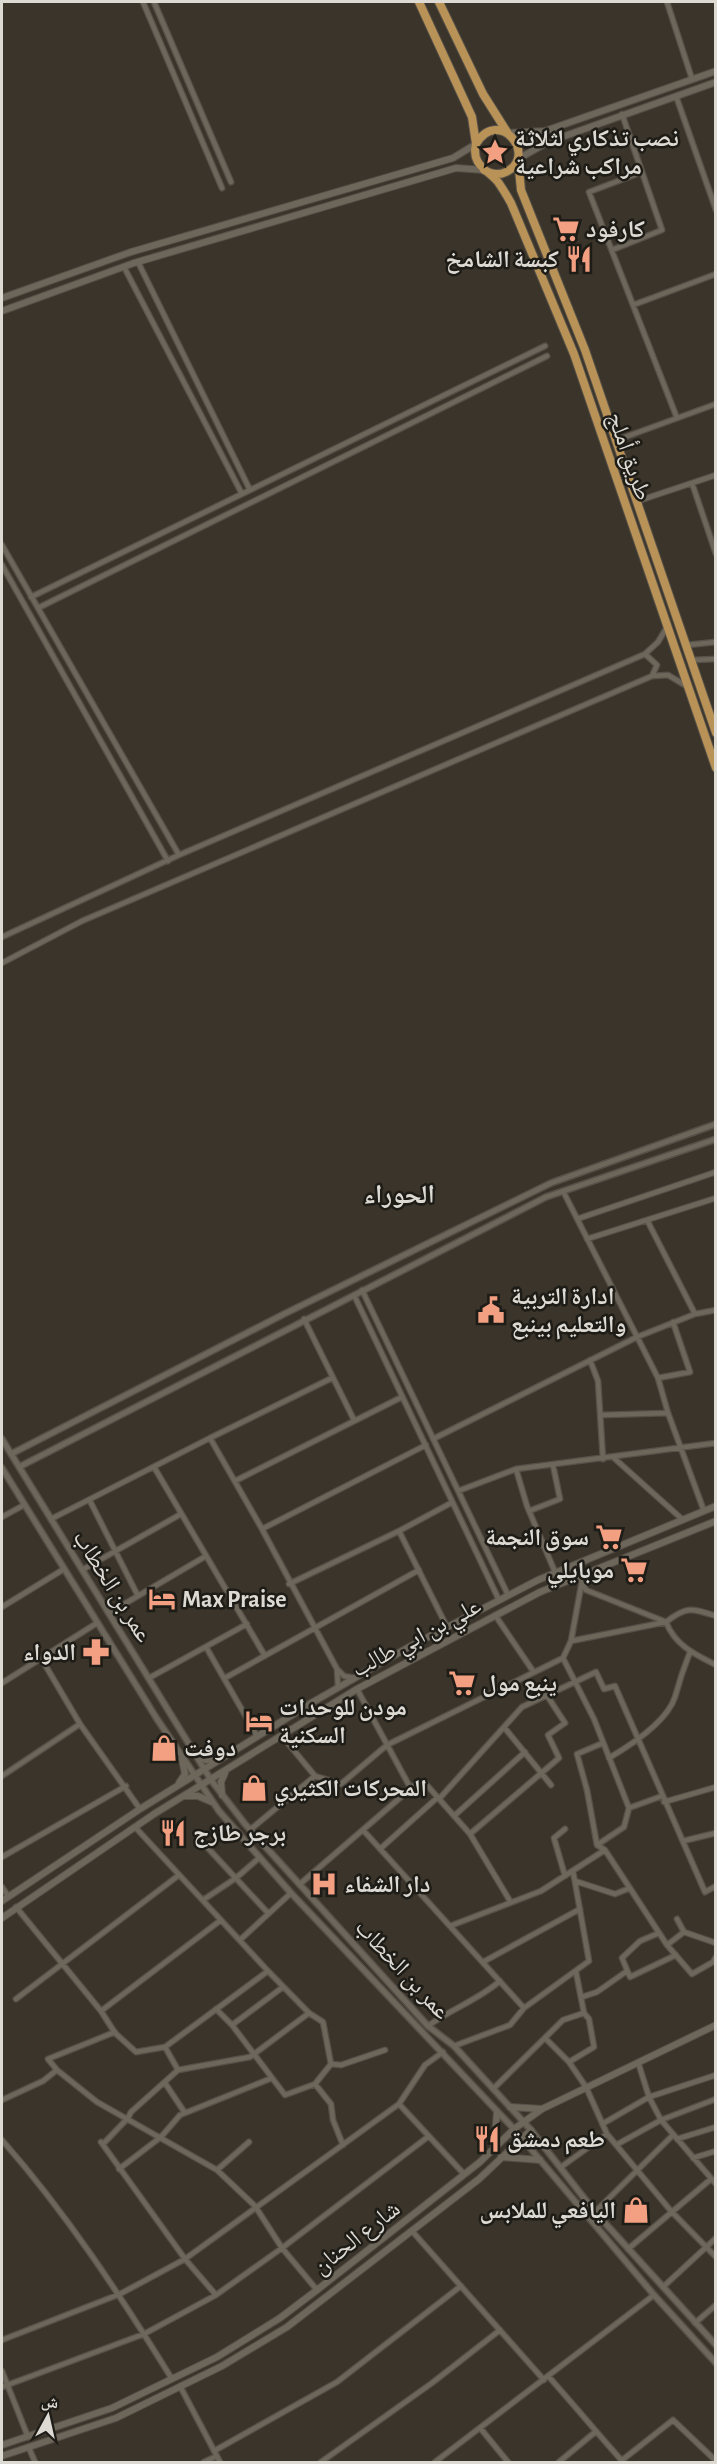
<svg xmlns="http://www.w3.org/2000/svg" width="717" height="2464" viewBox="0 0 717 2464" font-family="'Alegreya Sans','Noto Naskh Arabic',sans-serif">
<rect width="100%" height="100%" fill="#3a342a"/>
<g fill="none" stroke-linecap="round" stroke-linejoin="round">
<defs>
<path id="minor" d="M143,2L222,188
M154,2L231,182
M667,2L692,79
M676,96L716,210
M642,172L589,192L677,418
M612,250L662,230L622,114
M138,262L250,490
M124,267L242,494
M633,305L716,274
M617,440L716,404
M692,483L716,554
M638,501L716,475
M2,545L179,855
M2,565L168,861
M31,597L545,346
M38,608L547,356
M687,645L716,642
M645,654L657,665L652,676
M692,660L716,659
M2,937L179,855L645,654L658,642L667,627
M2,963L82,921L652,676L668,675L688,687
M563,1191L658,1378L668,1413L704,1511
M577,1219L716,1172
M647,1220L695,1314
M587,1239L716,1198
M362,1290L508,1595
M354,1295L499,1600
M304,1319L354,1420
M590,1360L598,1381L603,1459
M658,1378L690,1372L673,1322
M602,1415L668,1413
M210,1438L332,1378
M433,1439L637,1337L695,1314L716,1310
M614,1458L683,1520
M154,1467L265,1656
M516,1469L527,1506L555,1572
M235,1481L402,1397
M458,1491L516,1469L716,1443
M90,1501L138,1596
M529,1511L560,1499L553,1465
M2,1517L24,1505
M51,1519L210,1438L262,1529
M82,1570L181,1514
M579,1575L586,1590L666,1622C687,1606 691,1608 716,1616
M289,1584L399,1531
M2,1607L64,1569
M109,1613L206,1556
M495,1615L533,1671
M447,1627L399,1531L451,1503
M571,1641L582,1581
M206,1647L257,1736
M41,1658L80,1724L140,1809
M563,1658L594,1719L629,1808L624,1827L597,1845
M337,1669L262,1529L426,1445
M149,1678L247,1624
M225,1678L419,1570
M2,1683L97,1623
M338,1687L337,1669L344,1676L354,1678
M357,1689L411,1789
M504,1727L551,1785
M282,1736L315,1776L341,1784L387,1745L563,1658L571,1641L666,1622C675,1645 694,1654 716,1665
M603,1743L577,1754L587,1790L597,1845L605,1850L667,1945L692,1974L713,1962L716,1957
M609,1758C631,1745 667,1722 675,1697C679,1682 684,1667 690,1652
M2,1776L80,1724
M439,1799L522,1707L596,1672L604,1689L615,1686L705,1892L716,1886
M664,1802L716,1787
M629,1808L662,1796
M454,1816L525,1752
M135,1827L268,1971L309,2013L323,2022L331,2064L315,2084L285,2095L232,2025L216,2009
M251,1829L315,1776
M363,1830L524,2008
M470,1834L559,1758L548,1735L565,1723L546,1694
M683,1841L716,1833
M206,1846L268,1913
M380,1849L438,1797
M2,1857L126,1786
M565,1876L554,1838L565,1829
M575,1881L615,1894L630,1888
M300,1884L416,1784L425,1783L470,1834L510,1901
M2,1887L8,1896
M203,1900L236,1878L259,1858
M16,1907L101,2011L115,2033L136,2052L165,2047L268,1971
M677,1919L684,1932L716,1943
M450,1926L541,1891L605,1850
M659,1933L640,1941L622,1958L630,1977L676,1955
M240,1940L291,1893
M667,1945L684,1932
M483,1962L580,1909
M582,1997L597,1992L627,1971
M16,1999L179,1875
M101,2011L221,1920
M232,2025L283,1987
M428,2026C451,2009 478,2000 500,1981
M115,2032L48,2059L57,2070L97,2102L217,2170L255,2206L282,2248L317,2290
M545,2038L569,2062L586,2087L607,2134L671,2211L716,2257
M454,2046L510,2025L524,2008L589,1961L573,1871
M165,2047L178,2070
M569,2062L594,2047L589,2019L584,2013L576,1972
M638,2062L649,2097L661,2120L716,2184
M331,2064L341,2065L385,2050
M165,2083L185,2113
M315,2084L331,2104L333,2120L343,2145
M493,2089L563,2020L584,2013
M2,2100L43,2081L57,2070
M399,2104L464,2174
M604,2123L649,2097L716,2075
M677,2139L716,2127
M2,2140C67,2214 120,2295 172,2379
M101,2142L185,2259L216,2295
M105,2142L128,2118L131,2112L178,2070L250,2057L309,2013
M616,2145L661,2120L716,2099
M693,2158L716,2151
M561,2167L607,2134
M119,2169L161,2137L180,2115L272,2078
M217,2170L249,2142
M595,2212L673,2135
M412,2231L544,2380
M628,2249L711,2179
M663,2287L716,2238
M695,2323L716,2305
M2,2340L120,2294L185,2259L399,2104L425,2065L443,2052
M2,2371L28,2437
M549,2377C574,2405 598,2434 623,2462
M180,2386L220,2462
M2,2387L144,2334L216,2295L282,2248L429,2136
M481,2429L508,2462
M29,2448L35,2462
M214,2451L337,2382L461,2286
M621,2461L673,2420L716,2461
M204,2462L217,2456
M321,2462L432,2383L500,2330
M435,2462L654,2295
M559,2462L594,2433"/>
<path id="tertiary" d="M2,1439L211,1780L245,1824L428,2026L454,2046L531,2130L595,2212L716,2345
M11,1454L284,1314L551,1183L716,1124
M19,1467L546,1197L716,1139
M2,1468L157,1719L219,1811L291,1893L514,2129L654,2295L716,2363"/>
<path id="secondary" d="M508,133L545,131L716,71
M518,159L548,142L716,82
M2,298L131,252L453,158L476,144
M2,311L134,263L456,168L484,170
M193,1752L206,1760L217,1759
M179,1783L185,1774L182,1759
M222,1795L221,1782L225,1773
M186,1796H198L212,1802
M2,1901L140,1809L313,1702L409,1647L538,1580L716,1506
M2,1918L154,1814L357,1689L540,1592L716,1521
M510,2107L542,2109
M494,2147L497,2112
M501,2157L540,2160
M2,2445L112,2408L217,2357L280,2318L317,2290L480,2162L514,2129L542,2109L716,2025
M2,2456L116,2418L222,2366L287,2327L479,2179L531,2130"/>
<path id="trunk" d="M419,2L472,117L476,144
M439,2L483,94L507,132
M518,159L521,190L585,350L716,733
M484,170C491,174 498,176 506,172C539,156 499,106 476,144C471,165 487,169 498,182C503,189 507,196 511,203L574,354L716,768"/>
</defs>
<use href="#minor" stroke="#565048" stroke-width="7"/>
<use href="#tertiary" stroke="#565048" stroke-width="8"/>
<use href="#secondary" stroke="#565048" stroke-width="8"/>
<use href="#trunk" stroke="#565048" stroke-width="10"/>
<use href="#minor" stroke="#6d665b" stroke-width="4.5"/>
<use href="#tertiary" stroke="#6d665b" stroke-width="5"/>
<use href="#secondary" stroke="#6d665b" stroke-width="6"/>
<use href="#trunk" stroke="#b89256" stroke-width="8"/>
</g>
<defs>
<symbol id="sight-bare" viewBox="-9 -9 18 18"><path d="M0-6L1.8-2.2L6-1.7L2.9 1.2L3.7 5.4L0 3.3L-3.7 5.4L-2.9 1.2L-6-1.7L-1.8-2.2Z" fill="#f3a082" stroke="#1e1c17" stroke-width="2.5" paint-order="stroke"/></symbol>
<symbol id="supermarket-bare" viewBox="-9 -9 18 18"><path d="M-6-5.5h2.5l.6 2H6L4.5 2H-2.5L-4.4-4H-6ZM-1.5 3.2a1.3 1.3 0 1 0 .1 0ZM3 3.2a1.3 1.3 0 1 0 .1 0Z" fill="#f3a082" stroke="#1e1c17" stroke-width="2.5" paint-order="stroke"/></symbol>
<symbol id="restaurant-bare" viewBox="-9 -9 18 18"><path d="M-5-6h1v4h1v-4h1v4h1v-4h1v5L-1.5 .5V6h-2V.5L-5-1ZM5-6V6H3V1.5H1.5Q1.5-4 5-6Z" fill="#f3a082" stroke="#1e1c17" stroke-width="2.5" paint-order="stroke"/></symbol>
<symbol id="civic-bare" viewBox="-9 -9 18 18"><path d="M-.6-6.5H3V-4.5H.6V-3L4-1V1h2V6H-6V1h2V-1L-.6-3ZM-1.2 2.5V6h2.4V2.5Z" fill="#f3a082" stroke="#1e1c17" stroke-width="2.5" paint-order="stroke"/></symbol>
<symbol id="hotel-bare" viewBox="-9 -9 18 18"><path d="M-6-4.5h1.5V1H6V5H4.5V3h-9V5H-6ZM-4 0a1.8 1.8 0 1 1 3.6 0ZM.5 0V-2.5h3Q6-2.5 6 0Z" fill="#f3a082" stroke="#1e1c17" stroke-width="2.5" paint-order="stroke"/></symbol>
<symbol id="pharmacy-bare" viewBox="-9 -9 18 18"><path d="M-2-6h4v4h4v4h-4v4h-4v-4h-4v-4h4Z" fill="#f3a082" stroke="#1e1c17" stroke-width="2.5" paint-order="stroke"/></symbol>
<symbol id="shop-bare" viewBox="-9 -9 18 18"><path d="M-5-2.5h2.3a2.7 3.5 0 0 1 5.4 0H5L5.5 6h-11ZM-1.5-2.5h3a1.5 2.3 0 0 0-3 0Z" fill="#f3a082" stroke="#1e1c17" stroke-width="2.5" paint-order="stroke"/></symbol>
<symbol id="hospital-bare" viewBox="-9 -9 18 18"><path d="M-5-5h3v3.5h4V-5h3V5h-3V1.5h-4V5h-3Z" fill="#f3a082" stroke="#1e1c17" stroke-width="2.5" paint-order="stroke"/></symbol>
</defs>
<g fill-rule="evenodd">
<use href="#sight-bare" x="476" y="133" width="38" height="38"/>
<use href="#supermarket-bare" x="547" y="210" width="38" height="38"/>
<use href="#restaurant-bare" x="560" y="240" width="38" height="38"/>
<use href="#civic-bare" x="472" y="1291" width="38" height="38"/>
<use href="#supermarket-bare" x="590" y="1518" width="38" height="38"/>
<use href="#supermarket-bare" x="615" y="1551" width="38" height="38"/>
<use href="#hotel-bare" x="143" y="1580" width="38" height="38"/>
<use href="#pharmacy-bare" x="77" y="1633" width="38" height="38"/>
<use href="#supermarket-bare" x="443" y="1664" width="38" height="38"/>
<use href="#hotel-bare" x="240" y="1702" width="38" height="38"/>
<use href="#shop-bare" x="145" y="1729" width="38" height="38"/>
<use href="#shop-bare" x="235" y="1769" width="38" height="38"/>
<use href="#restaurant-bare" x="154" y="1814" width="38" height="38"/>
<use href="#hospital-bare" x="305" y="1865" width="38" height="38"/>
<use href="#restaurant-bare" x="468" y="2120" width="38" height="38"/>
<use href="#shop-bare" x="617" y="2191" width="38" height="38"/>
</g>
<g text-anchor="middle" stroke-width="5" stroke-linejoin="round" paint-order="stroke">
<g font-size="24" font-weight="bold" fill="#ddd9d3" stroke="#1e1c17" text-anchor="start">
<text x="515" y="146">نصب تذكاري لثلاثة<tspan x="515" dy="28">مراكب شراعية</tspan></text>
<text x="586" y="237">كارفود</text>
<text x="559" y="267" text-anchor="end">كبسة الشامخ</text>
<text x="511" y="1304">ادارة التربية<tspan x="511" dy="28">والتعليم بينبع</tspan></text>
<text x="589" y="1545" text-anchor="end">سوق النجمة</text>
<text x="614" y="1578" text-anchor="end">موبايلي</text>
<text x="182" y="1607">Max Praise</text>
<text x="76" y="1660" text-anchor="end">الدواء</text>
<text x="482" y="1691">ينبع مول</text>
<text x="279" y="1715">مودن للوحدات<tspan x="279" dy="28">السكنية</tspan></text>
<text x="184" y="1756">دوفت</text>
<text x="274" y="1796">المحركات الكثيري</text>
<text x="193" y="1841">برجر طازج</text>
<text x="344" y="1892">دار الشفاء</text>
<text x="507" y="2147">طعم دمشق</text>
<text x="616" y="2218" text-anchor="end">اليافعي للملابس</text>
</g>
<g font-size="24" fill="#ddd9d3" stroke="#1e1c17">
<text transform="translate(630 456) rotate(71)" y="8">طريق أملج</text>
<text transform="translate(113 1586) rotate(58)" y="8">عمر بن الخطاب</text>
<text transform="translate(416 1637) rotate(-28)" y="8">علي بن ابي طالب</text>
<text transform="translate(403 1969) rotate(47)" y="8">عمر بن الخطاب</text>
<text transform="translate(356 2237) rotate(-38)" y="8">شارع الحنان</text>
</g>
<g font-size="26" font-weight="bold" fill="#ddd9d3" stroke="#1e1c17">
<text x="399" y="1203">الحوراء</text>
</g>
</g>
<rect width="717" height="2464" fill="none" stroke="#ddd9d3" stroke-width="6"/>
<g transform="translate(48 2416) rotate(8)" stroke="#1e1c17" stroke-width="4.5" paint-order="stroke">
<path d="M0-4.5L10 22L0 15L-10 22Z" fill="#ddd9d3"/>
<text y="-9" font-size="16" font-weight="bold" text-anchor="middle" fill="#ddd9d3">ش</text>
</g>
</svg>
